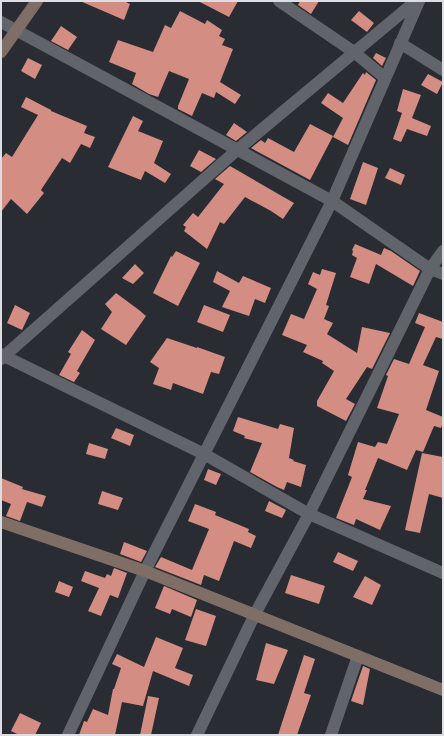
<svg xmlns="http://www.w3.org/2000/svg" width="444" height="736" viewBox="0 0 444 736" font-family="Cabin,sans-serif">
<rect width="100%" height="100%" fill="#292c32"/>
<path fill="#d48d82" d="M80,1H124L130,4L124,20Z
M198,1H238L229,17Z
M300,1H319L311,14L298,5Z
M180,11L205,24L207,20L222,30L219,36L225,39L222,45L233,49L220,82L241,95L235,104L216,92L214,98L202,93L192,116L178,109V106L189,79L169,71L158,97L149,94L132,84L136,73L109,62L118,40L153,52L165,25L171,28Z
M359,11L374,23L367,32L351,20Z
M61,26L77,37L68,50L51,41Z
M376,53L386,58L382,66L373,58Z
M28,58L42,65L35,79L21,71Z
M366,72L376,80L348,145L333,137L343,118L321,103L328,93L343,103L363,73L365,75Z
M428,74L443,82L437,94L421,85Z
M403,89L421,95L412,118L431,126L427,136L407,129L401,142L393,139L402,113L397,111Z
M26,97L51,110V111L87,126L84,133L95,137L90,148L81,144L70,163L62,158L41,190L44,193L27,214L11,199L1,212V159L6,153L12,157L38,115L21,107Z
M133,116L143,121L138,131L163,141L154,163L171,174L165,183L145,171L141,180L108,167Z
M234,123L247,132L236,141L226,135Z
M310,124L333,136L310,180L251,148L261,140L265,143L268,138L294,152Z
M199,150L216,159L201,172L190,166Z
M363,162L378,168L366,205L350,199Z
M230,166L294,203L283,219L271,211L245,197L224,224L220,222L207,249L184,231L186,227L183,225L193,213L198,217L224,184L215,179Z
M390,168L405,175L401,185L385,178Z
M355,244L381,255L384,248L391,251L420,271L413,286L376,264L369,284L350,277L357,258L352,255L353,251L352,250Z
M176,251L200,263L178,306L153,293L171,256L172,257Z
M135,264L144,273L133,284L122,278Z
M322,269L336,273L326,305L329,306L324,319L333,323L327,334L357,353L362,327L390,333L372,369L367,367L346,399L355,404L346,421L317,406V401L334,371L322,363L323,361L303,352L307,345L282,335L291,314L304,319L317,289L308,284L313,272L320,275Z
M217,271L239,283L243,276L271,288L265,303L255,299L249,316L222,307L230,291L213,282Z
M116,293L139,310L146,316L126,345L101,329L112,312L105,304Z
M15,305L30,313L22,330L7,323Z
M204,305L230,315L223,332L197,322Z
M419,313L443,322V339L436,337L423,365L439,371L426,410L443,417V422L441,428L434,426L423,452L416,450L407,470L378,458L365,490H367L363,499L391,506L380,530L356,519L354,525L336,518L352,477L348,475L358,442L375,447L378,442L387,444L399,414L377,408L388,376L386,375L394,359L409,364L425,327L415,323Z
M82,330L95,340L77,371L80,373L74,382L59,375L71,354L68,352Z
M167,338L197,348V347L225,357L219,374L211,372L203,394L173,383L171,390L153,384L159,368L150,362Z
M238,417L278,429L280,424L294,428L289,458L294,460L293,461L306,465L301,487L287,482L284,490L277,487L250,472L262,443L244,438L245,436L233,431Z
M116,428L134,435L130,446L111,438Z
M89,443L108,449L105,459L86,454Z
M422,453L443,457V498L429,494L420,533L405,530Z
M208,469L221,474L216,485L204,480Z
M1,478L23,487L22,489L46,496L42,507L27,502L20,521L6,516L11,504L1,500Z
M102,491L123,498L118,510L98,504Z
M269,501L286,510L282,518L265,511Z
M195,504L216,512L215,515L249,529L248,532L256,536L251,548L234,541L219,581L204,575L201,585L155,567L161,557L192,570L209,529L188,521Z
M124,542L147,551L141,562L120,554Z
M338,552L358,561L353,571L333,562Z
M114,568L127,573L118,598L110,595L101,616L88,611L99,588L81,581L85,571L105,578L107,574L111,576Z
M291,575L325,586L319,604L285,593Z
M365,576L381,585L372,605L353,597Z
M59,581L73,587L69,597L55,592Z
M164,586L197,600L191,617L172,609L170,614L155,608Z
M196,609L216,616L206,646L185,640Z
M156,637L183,648L175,668L193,675L189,686L153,671L143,706L122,702L115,735H79L84,721L87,722L93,709L108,715L113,689H114L121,668L112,664L117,654L144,667Z
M266,643L288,650L274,684L256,680Z
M304,655L315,659L304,693L311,695L297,735H278Z
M363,666L370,669L363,705L351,701Z
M148,696L159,698L151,735H140Z
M20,713L41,723L35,735H19L11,731Z"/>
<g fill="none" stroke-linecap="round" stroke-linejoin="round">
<path stroke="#62646b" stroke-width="12" d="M279,1L354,52L385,78
M1,22L332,201L430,269L443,274
M400,43L443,70
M1,354L4,356L204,454L309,514L443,573
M1,359L237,150L416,1
M68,735L145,571L332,201L419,1
M197,735L255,614L309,514L430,269L443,251
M331,735L358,656"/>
<path stroke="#7f6e65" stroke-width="12" d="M1,52L37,1
M1,522L145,571L443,690"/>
</g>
<rect width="444" height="736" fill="none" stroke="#dddee2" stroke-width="4"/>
</svg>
